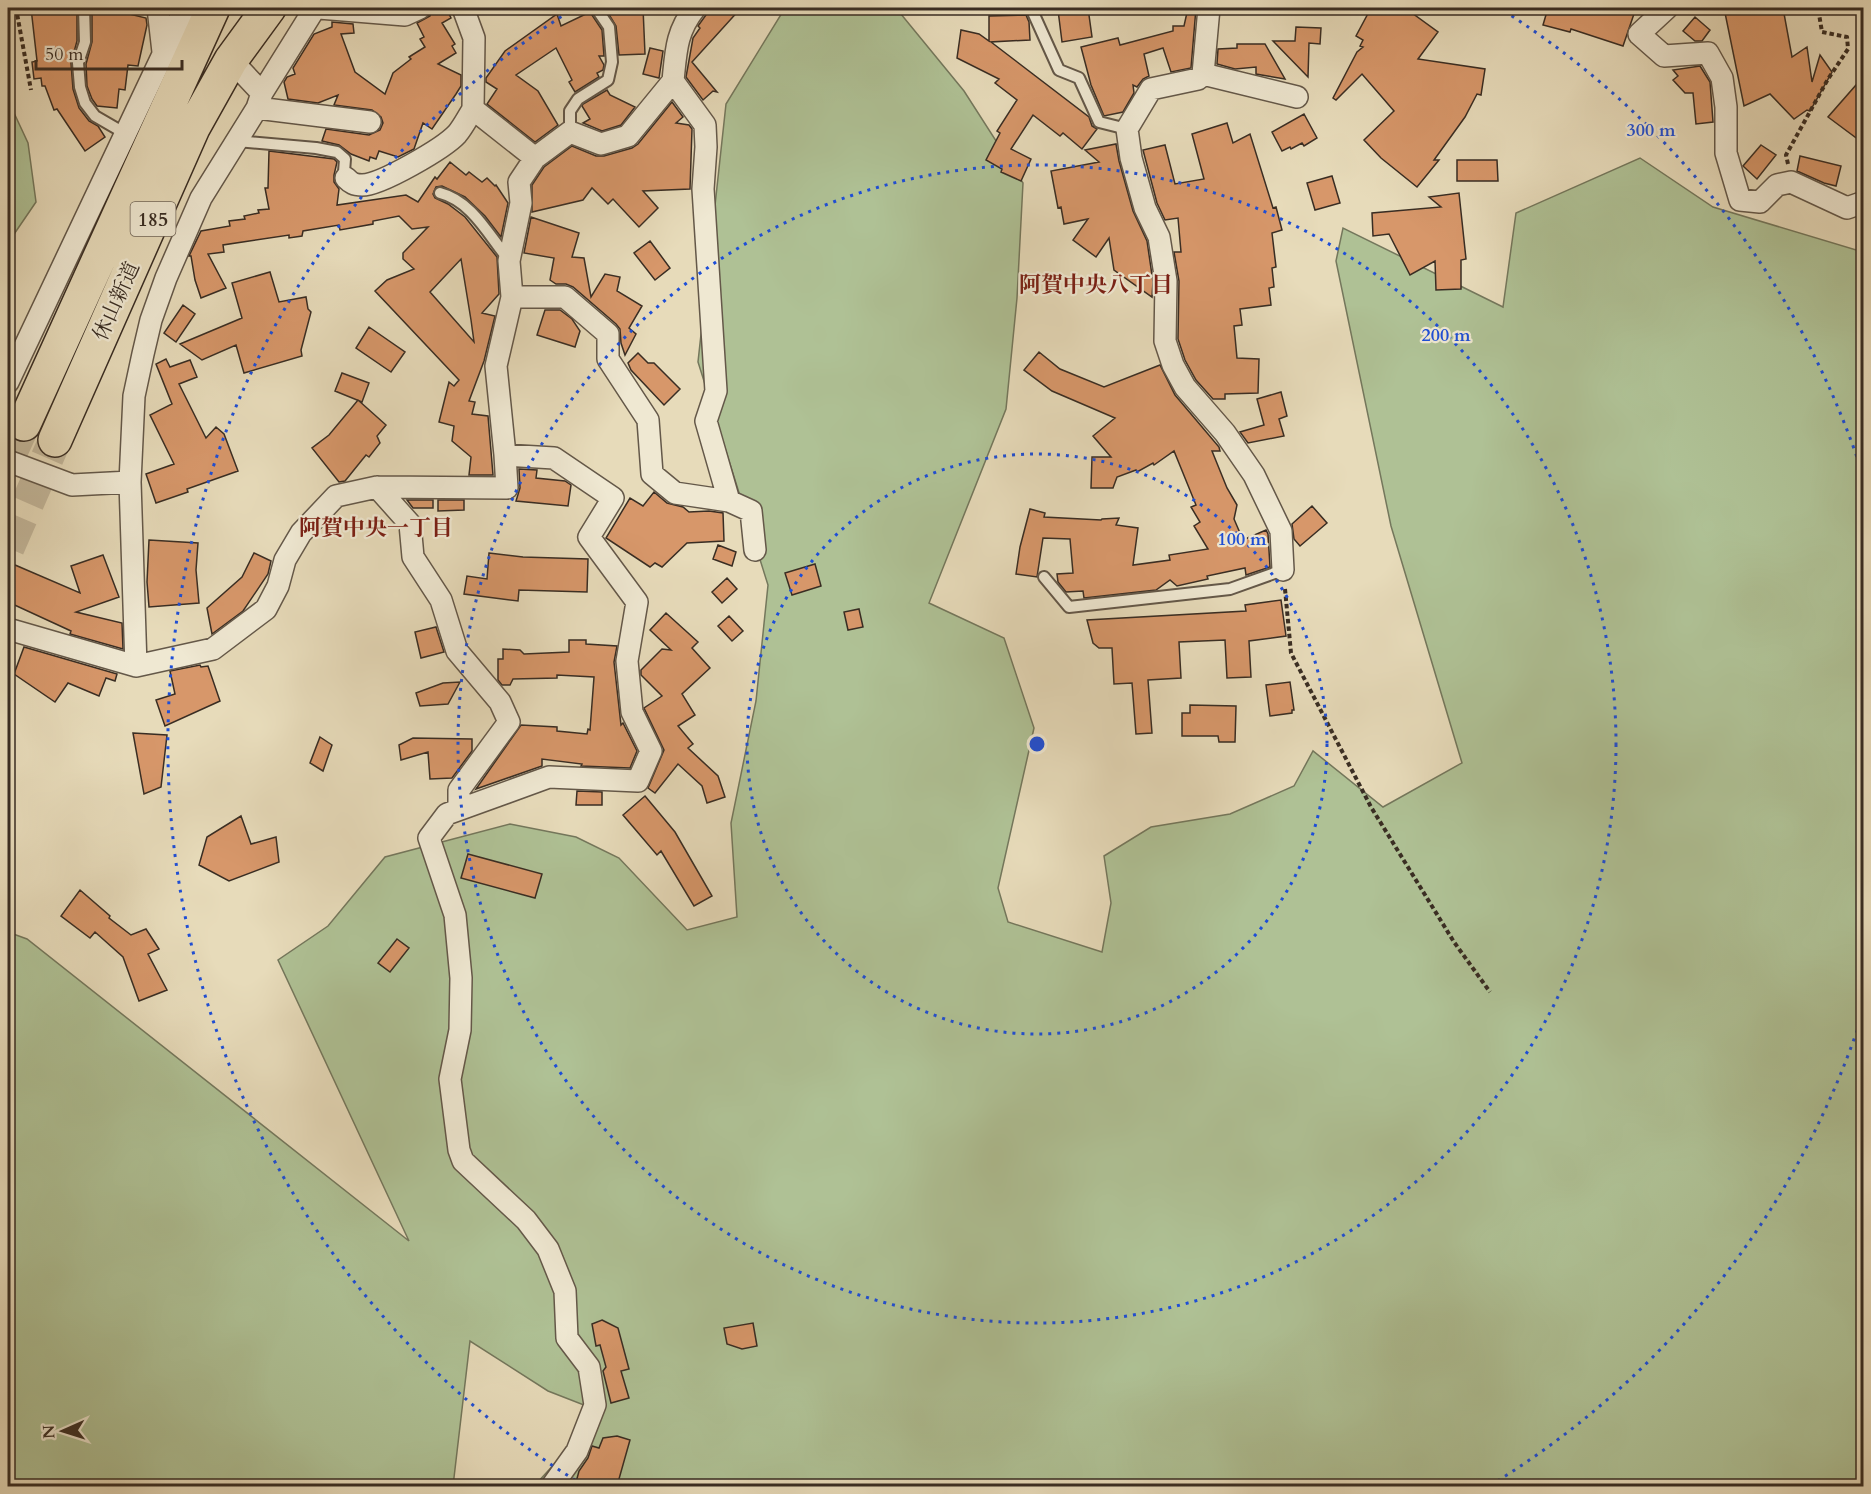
<svg xmlns="http://www.w3.org/2000/svg" width="1871" height="1494" viewBox="0 0 1871 1494" font-family="Cardo,'Noto Serif JP',serif">
<rect width="100%" height="100%" fill="#e7dbba"/>
<filter id="stains"><feTurbulence type="fractalNoise" baseFrequency=".00333" numOctaves="4"/><feColorMatrix values="0 0 0 0 .2 0 0 0 0 .09 0 0 0 0 .02 0 0 0 .5 -.17"/></filter>
<radialGradient id="worn" r=".72"><stop offset=".6" stop-color="#630" stop-opacity="0"/><stop offset="1" stop-color="#630" stop-opacity=".3"/></radialGradient>
<path fill="#afc195" stroke="#74775c" stroke-width="1.5" d="M785,8H896L964,91L1023,183L1017,298L1006,409L929,603L1004,638L1034,728L998,888L1008,922L1102,952L1111,903L1104,856L1151,827L1230,814L1294,786L1313,751L1383,807L1462,763L1391,526L1336,261L1343,228L1503,307L1516,213L1640,158L1713,207L1863,252V1486H536V1484L602,1412L548,1391L470,1341L453,1486H8V932L27,939L409,1241L278,960L328,926L385,857L510,824L576,837L619,858L687,930L737,917L731,823L756,701L768,585L698,362L726,104Z
M8,100L28,143L36,202L8,243Z"/>
<path fill="#d7976a" stroke="#392d23" stroke-width="1.5" fill-rule="evenodd" d="M31,8H77V41L71,63L73,89L79,108L89,121L98,126L105,137L85,151L57,109L54,110L45,86H42L41,78L34,79L32,62L37,61Z
M92,8H126L125,13L146,18L147,25L138,66L128,65L125,90L119,89L117,108L97,106L92,99L87,86L86,64L92,42Z
M432,8H446L451,18L442,23L455,44L452,46L456,53L438,64L461,75V86L456,94L432,129L423,123L414,149L398,157L379,151L376,159L370,157L369,161L351,154L339,145L322,141L326,129L369,135L380,130L383,123L381,117L372,110L334,105L338,95L318,103L288,99L284,82L287,77L295,74L293,68L314,34L332,27V22L353,24L354,33L341,34L355,72L385,94L393,73L411,59L409,57L425,47L420,39L424,37L417,23L430,16Z
M605,8H643L645,54L619,55L616,26Z
M707,8H741L692,62L717,92L713,91L703,100L686,77L693,38L700,28L698,26L706,15Z
M1073,8H1088L1092,37L1062,42L1058,10Z
M1188,8H1196L1191,68L1171,72L1163,48L1144,54L1149,76L1143,79L1137,87L1133,85L1134,93L1123,112L1104,116L1091,85L1081,47L1118,38L1120,45L1173,31V26H1184Z
M1371,8H1405L1438,32L1418,59L1485,69L1481,95L1477,94L1465,117L1434,160H1439L1417,187L1381,158L1364,140L1394,111L1362,74L1336,100L1333,98L1357,52L1363,47L1360,46L1363,40L1356,36Z
M1548,8H1636L1623,46L1571,29L1570,32L1543,25Z
M1724,8H1783L1792,57L1807,47L1812,82L1820,55L1832,72L1810,111L1807,110L1794,119L1770,94L1744,106Z
M590,12L602,30L604,56H599L604,65L603,70L597,73L599,77L575,92L569,82L572,80L556,48L516,75L538,91L558,125L535,142L487,104L497,89L486,82V78L505,51L557,14L561,26Z
M1026,15L1029,22L1030,40L991,42L1089,117L1092,126L1097,129L1082,149L1063,133L1060,136L1033,115L1011,149L1031,159L1021,181L1001,172L1002,169L986,160L1000,133L997,131L1017,100L995,83L999,79L957,58L961,30L979,34L989,41V16Z
M1695,17L1710,30L1702,41H1695L1683,31Z
M1296,27L1321,28L1320,44L1309,43L1308,77L1273,41H1295Z
M1237,44H1265L1285,79L1256,74V67L1235,69L1217,64L1218,49L1237,48Z
M650,48L663,51L659,78L643,74Z
M1700,66L1710,82L1713,122L1696,124L1693,93H1685L1673,80L1678,76L1673,70Z
M1863,77V143L1828,117Z
M607,90L610,95L635,107L621,125L602,131L583,123L590,119L582,106L583,104Z
M672,102L683,117L676,123L689,125L692,129L690,189L643,191L658,208L639,227L613,199L608,204L592,188L583,200L532,212V185L544,167L572,146L596,156H604L632,148L638,144Z
M1304,114L1317,138L1304,146L1302,143L1291,149L1290,147L1282,151L1272,132Z
M1227,123L1233,143L1250,134L1273,208L1276,207L1282,230L1272,233L1276,267L1272,268L1274,287L1269,288L1271,305L1240,309L1242,325L1234,326L1237,358L1259,359L1258,393L1225,394V399H1213L1196,380L1185,360L1178,339L1179,281L1174,252H1181L1178,218L1165,220L1157,203L1143,150L1165,145L1175,184L1204,179L1192,134Z
M1116,144L1119,161L1133,211L1147,241L1153,282L1152,297L1114,270L1109,238L1096,257L1073,240L1088,219L1064,224L1061,207L1058,208L1051,171L1099,162L1085,150Z
M1761,145L1776,155L1757,179L1743,166Z
M269,151L334,159L337,162L334,175V182L339,189L337,205L406,195L418,202L435,177L437,179L450,162L466,175L469,172L482,182L487,178L495,186L496,185L508,203L501,237L485,216L465,197L442,186L436,187L433,194L435,198L448,204L465,217L497,257L499,294L482,313L495,316L484,361L469,401L475,402L472,414L488,416L493,475H469L471,457L452,441L454,426L439,422L449,382L454,386L459,380L375,291L387,280L414,269L403,259V253L428,227L412,229L399,216L373,221V224L340,230L339,225L303,231L302,236L289,238V235L223,245L224,252L208,254L226,288L201,298L195,280L191,256H189L201,231L230,226L229,221L245,219L244,216L259,213L258,210L269,209L265,188H268ZM461,259L471,320L474,342L430,292Z
M1800,156L1841,166L1836,186L1824,183L1797,171Z
M1457,160H1497L1498,181H1457Z
M1332,176L1340,203L1315,210L1307,183Z
M1459,193L1466,259L1461,260V289L1436,290L1435,261L1410,275L1389,234L1373,236L1372,213L1441,207L1429,197Z
M531,217L579,233L572,257L584,258L591,297L605,274L620,277L617,291L642,306L629,328L636,334L625,355L621,343L620,329L616,324L573,287L566,284H556L550,280L554,258L524,253Z
M650,241L670,268L655,280L634,253Z
M270,272L279,302L306,297L308,309L311,312L301,350L302,356L244,373L236,345L202,360L180,344L242,318L232,283Z
M183,305L195,314L176,342L164,333Z
M545,310H560L572,319L580,331L575,347L537,335Z
M369,327L405,352L391,372L356,348Z
M1039,352L1060,369L1104,387L1160,365L1175,395L1219,447L1220,451H1212L1227,488L1237,505L1234,519L1243,540L1266,530L1268,534L1270,567L1246,575L1245,568L1207,576L1208,579L1177,586L1170,580L1156,590L1084,598L1083,591L1066,592L1058,582L1057,574L1073,573L1070,539L1043,538L1037,577L1016,574L1020,547L1030,509L1045,513L1044,517L1101,520L1102,519L1119,518L1116,525L1138,528L1133,565L1170,560L1169,555L1208,549L1194,526L1200,522L1191,507L1196,505L1174,451L1154,465L1153,463L1137,472L1136,470L1117,477L1113,488H1091L1092,457H1111L1093,436L1115,418L1052,391L1024,370Z
M638,353L648,363H654L680,389L664,405L631,370L628,363Z
M166,359L170,367L190,360L197,377L179,384L206,438L216,427L224,434L238,471L187,489L188,492L156,503L146,474L174,464L150,415L172,404L156,364Z
M342,373L369,383L362,402L335,391Z
M1281,392L1287,416L1279,419L1284,436L1248,443L1240,432L1264,425L1257,399Z
M358,400L386,425L377,436L380,443L369,457L366,455L345,481L339,482L312,448L329,435Z
M519,469L537,470L536,478L565,481L571,485L568,506L516,501L520,488Z
M654,492L667,503L683,507L689,512L709,511L723,513L724,541L687,543L662,567L655,563L650,567L606,538L630,498L643,506Z
M407,500H433V508H413Z
M438,500H464V510L438,511Z
M1312,506L1327,523L1300,546L1294,539L1292,524Z
M149,540L198,543L196,570L199,603L149,607L147,582Z
M718,545L736,552L732,566L713,559Z
M254,553L271,561L268,574L243,611L212,634L207,608L242,577Z
M489,553L523,557L588,559L587,592L519,590L518,601L464,594L467,576L487,579Z
M103,555L119,597L76,612L122,623L123,649L70,634L71,631L8,602V562L80,593L71,566Z
M815,564L821,586L792,595L785,573Z
M727,578L737,589L722,603L712,592Z
M1281,600L1286,636L1249,641L1251,677L1227,678L1225,640L1179,642L1181,678L1148,680L1152,733L1136,734L1132,683L1114,684L1112,648H1099L1093,643L1087,620L1246,611L1245,605Z
M859,609L863,627L848,630L844,612Z
M666,613L698,642L692,648L710,668L682,694L695,715L678,726L693,744L688,748L718,776L725,797L707,803L702,786L678,764L655,793L648,788L664,750L644,708L662,696L641,675V670L662,649L671,650L650,630Z
M729,616L743,631L732,641L718,626Z
M436,627L444,652L421,658L415,632Z
M569,640H586V644L617,646L614,662L621,725L623,723L637,751L630,768L581,766L582,764L542,759V766L476,789L521,725L557,727V731L587,734L588,729L590,730L594,677L557,675V678L513,679L510,685H502L498,680V659H503V649L520,650L524,654L569,652Z
M24,647L117,674L115,681L106,678L99,696L68,683L55,702L14,674Z
M200,665L201,667L208,666L220,701L165,726L156,700L175,694L170,671Z
M460,682L448,704L420,706L416,693L443,683Z
M1290,682L1294,710H1292V713L1270,716L1266,685Z
M1190,705L1236,706L1235,742H1219L1218,736H1182V713H1190Z
M133,733L167,735L161,787L144,794Z
M320,737L332,745L323,771L310,763Z
M413,738L472,739V751L452,778L430,779L428,752L401,760L399,745Z
M577,791L602,792V805H576Z
M645,796L675,832L712,896L694,906L661,851L657,855L623,815Z
M241,816L251,844L276,837L279,862L229,881L199,865L207,837Z
M468,854L542,874L535,898L461,878Z
M80,890L110,916L109,918L131,935L146,929L159,949L148,954L167,990L139,1001L123,957L95,932L90,938L61,916Z
M397,939L409,948L390,972L378,963Z
M602,1320L618,1328L629,1369L621,1371L629,1398L611,1403L603,1371L606,1367L600,1345L596,1346L592,1324Z
M753,1323L757,1346L742,1349L727,1344L724,1328Z
M617,1436L630,1440L617,1486H575L579,1471L588,1458L592,1446L599,1448L603,1438Z"/>
<g fill="none" stroke-linecap="round" stroke-linejoin="round">
<path stroke="#c4b89c" stroke-width="33" stroke-dasharray="33 16" stroke-linecap="butt" d="M8,459L24,424
M8,548L55,440"/>
<defs>
<path id="service" d="M84,8L85,42L78,63L80,87L85,103L95,116L126,134
M1031,8L1059,70L1079,78L1099,122L1127,129
M570,132V111L578,99L608,80L612,62L609,27L596,8
M237,141L316,148L337,152L345,159L344,172L346,178
M440,193C472,201 489,236 509,260
M1044,577L1069,607L1230,589L1283,570"/>
<path id="minor" d="M158,8L163,52
M319,8L405,15L420,8
M463,8L474,38L473,109L535,158
M695,8C676,32 676,51 673,81L705,125L706,147L703,189L716,391L706,421L729,501L751,511L755,550
M1209,8L1203,74L1198,79L1151,89L1127,129L1131,158L1145,208L1159,237L1166,281L1165,341L1173,365L1185,387L1225,433L1254,475L1281,531L1283,570
M1667,8L1639,34L1664,56L1708,53L1722,78L1726,107V153L1740,200L1760,202L1777,185L1791,182L1847,208L1864,202
M1203,74L1297,97
M262,93L315,8
M257,108L370,122
M346,178C351,183 354,185 362,185C381,185 444,148 457,134C463,127 468,117 473,109
M512,297H565L608,334V359L648,420L652,474L675,493L729,501
M8,382L185,8
M505,455L496,366L512,297L509,261L521,203L519,182L535,158L570,132L601,144L628,136L673,81
M8,461L72,485L130,482
M377,487L410,524L413,557L441,600L457,651L500,702L509,722L459,790V809
M8,629L136,666L213,649L266,609L278,586L285,560L301,533L336,496L377,487L507,488L505,455L554,458L613,498L589,537L637,602L627,661L632,712L651,751L638,781L549,777L447,814L429,838L455,915L461,978L460,1030L450,1079L459,1150L463,1161L526,1220L548,1249L565,1291L567,1338L589,1367L595,1405L577,1451L552,1486
M136,666L130,482L134,396L143,354L151,320L166,278L201,198L257,108L262,93L231,60"/>
<path id="trunk" d="M24,424L213,8
M55,440L193,128L231,60L269,8"/>
</defs>
<use href="#service" stroke="#645849" stroke-width="14"/>
<use href="#minor" stroke="#645849" stroke-width="24"/>
<use href="#trunk" stroke="#392d23" stroke-width="36"/>
<path stroke="#392d23" stroke-width="4" stroke-dasharray="4.5 3" stroke-linecap="butt" d="M8,8H16L31,90
M111,8L140,14
M1788,164L1786,155L1828,79L1848,49L1847,37L1822,32L1818,8
M1285,589L1291,653L1371,807L1454,942L1490,992"/>
<use href="#service" stroke="#efe8d2" stroke-width="10"/>
<use href="#minor" stroke="#efe8d2" stroke-width="21"/>
<use href="#trunk" stroke="#e7dbba" stroke-width="33"/>
</g>
<g fill="none" stroke="#1d4ed8" stroke-width="3" stroke-dasharray="3 6">
<circle cx="1037" cy="744" r="290"/>
<circle cx="1037" cy="744" r="579"/>
<path d="M1863 1013A869 869 0 0 1 1491 1485M583 1485A869 869 0 0 1 570 11M1504 11A869 869 0 0 1 1863 475"/>
</g>
<g text-anchor="middle" stroke-width="4.5" stroke-linejoin="round" paint-order="stroke">
<rect fill="#efe8d2" stroke="#706558" stroke-width="1.5" x="130.5" y="202" width="45" height="34" rx="4.5"/>
<g font-size="20" font-weight="bold" fill="#392d23">
<text x="153" y="226">185</text>
</g>
<g font-size="21" fill="#392d23" stroke="#efe8d2">
<text transform="translate(116 301) rotate(-66)" y="7">休山新道</text>
</g>
<g font-size="22" font-weight="bold" fill="#7a1f14" stroke="#efe8d2">
<text x="1096" y="292">阿賀中央八丁目</text>
<text x="376" y="535">阿賀中央一丁目</text>
</g>
</g>
<circle cx="1037" cy="744" r="9" fill="#1d4ed8" stroke="#efe8d2" stroke-width="3"/>
<g font-size="18" text-anchor="middle" font-weight="bold" fill="#1d4ed8" stroke="#efe8d2" stroke-width="4.5" stroke-linejoin="round" paint-order="stroke">
<text x="1651" y="136">300 m</text>
<text x="1446" y="341">200 m</text>
<text x="1242" y="545">100 m</text>
</g>
<rect width="1871" height="1494" fill="none" stroke="#e7dbba" stroke-width="30"/>
<rect x="9" y="9" width="1853" height="1476" fill="none" stroke="#392d23" stroke-width="3"/>
<rect x="15" y="15" width="1841" height="1464" fill="none" stroke="#392d23" stroke-width="1.5"/>
<g transform="translate(63 1431) rotate(267)" stroke="#efe8d2" stroke-width="4.5" paint-order="stroke">
<path d="M0-4.5L10 22L0 15L-10 22Z" fill="#392d23"/>
<text y="-9" font-size="16" font-weight="bold" text-anchor="middle" fill="#392d23">N</text>
</g>
<path d="M36 60v9h146v-9" fill="none" stroke="#392d23" stroke-width="3"/>
<text x="45" y="60" font-size="18" fill="#392d23" stroke="#efe8d2" stroke-width="4.5" paint-order="stroke">50 m</text>
<rect width="100%" height="100%" filter="url(#stains)"/>
<rect width="100%" height="100%" fill="url(#worn)"/>
</svg>
